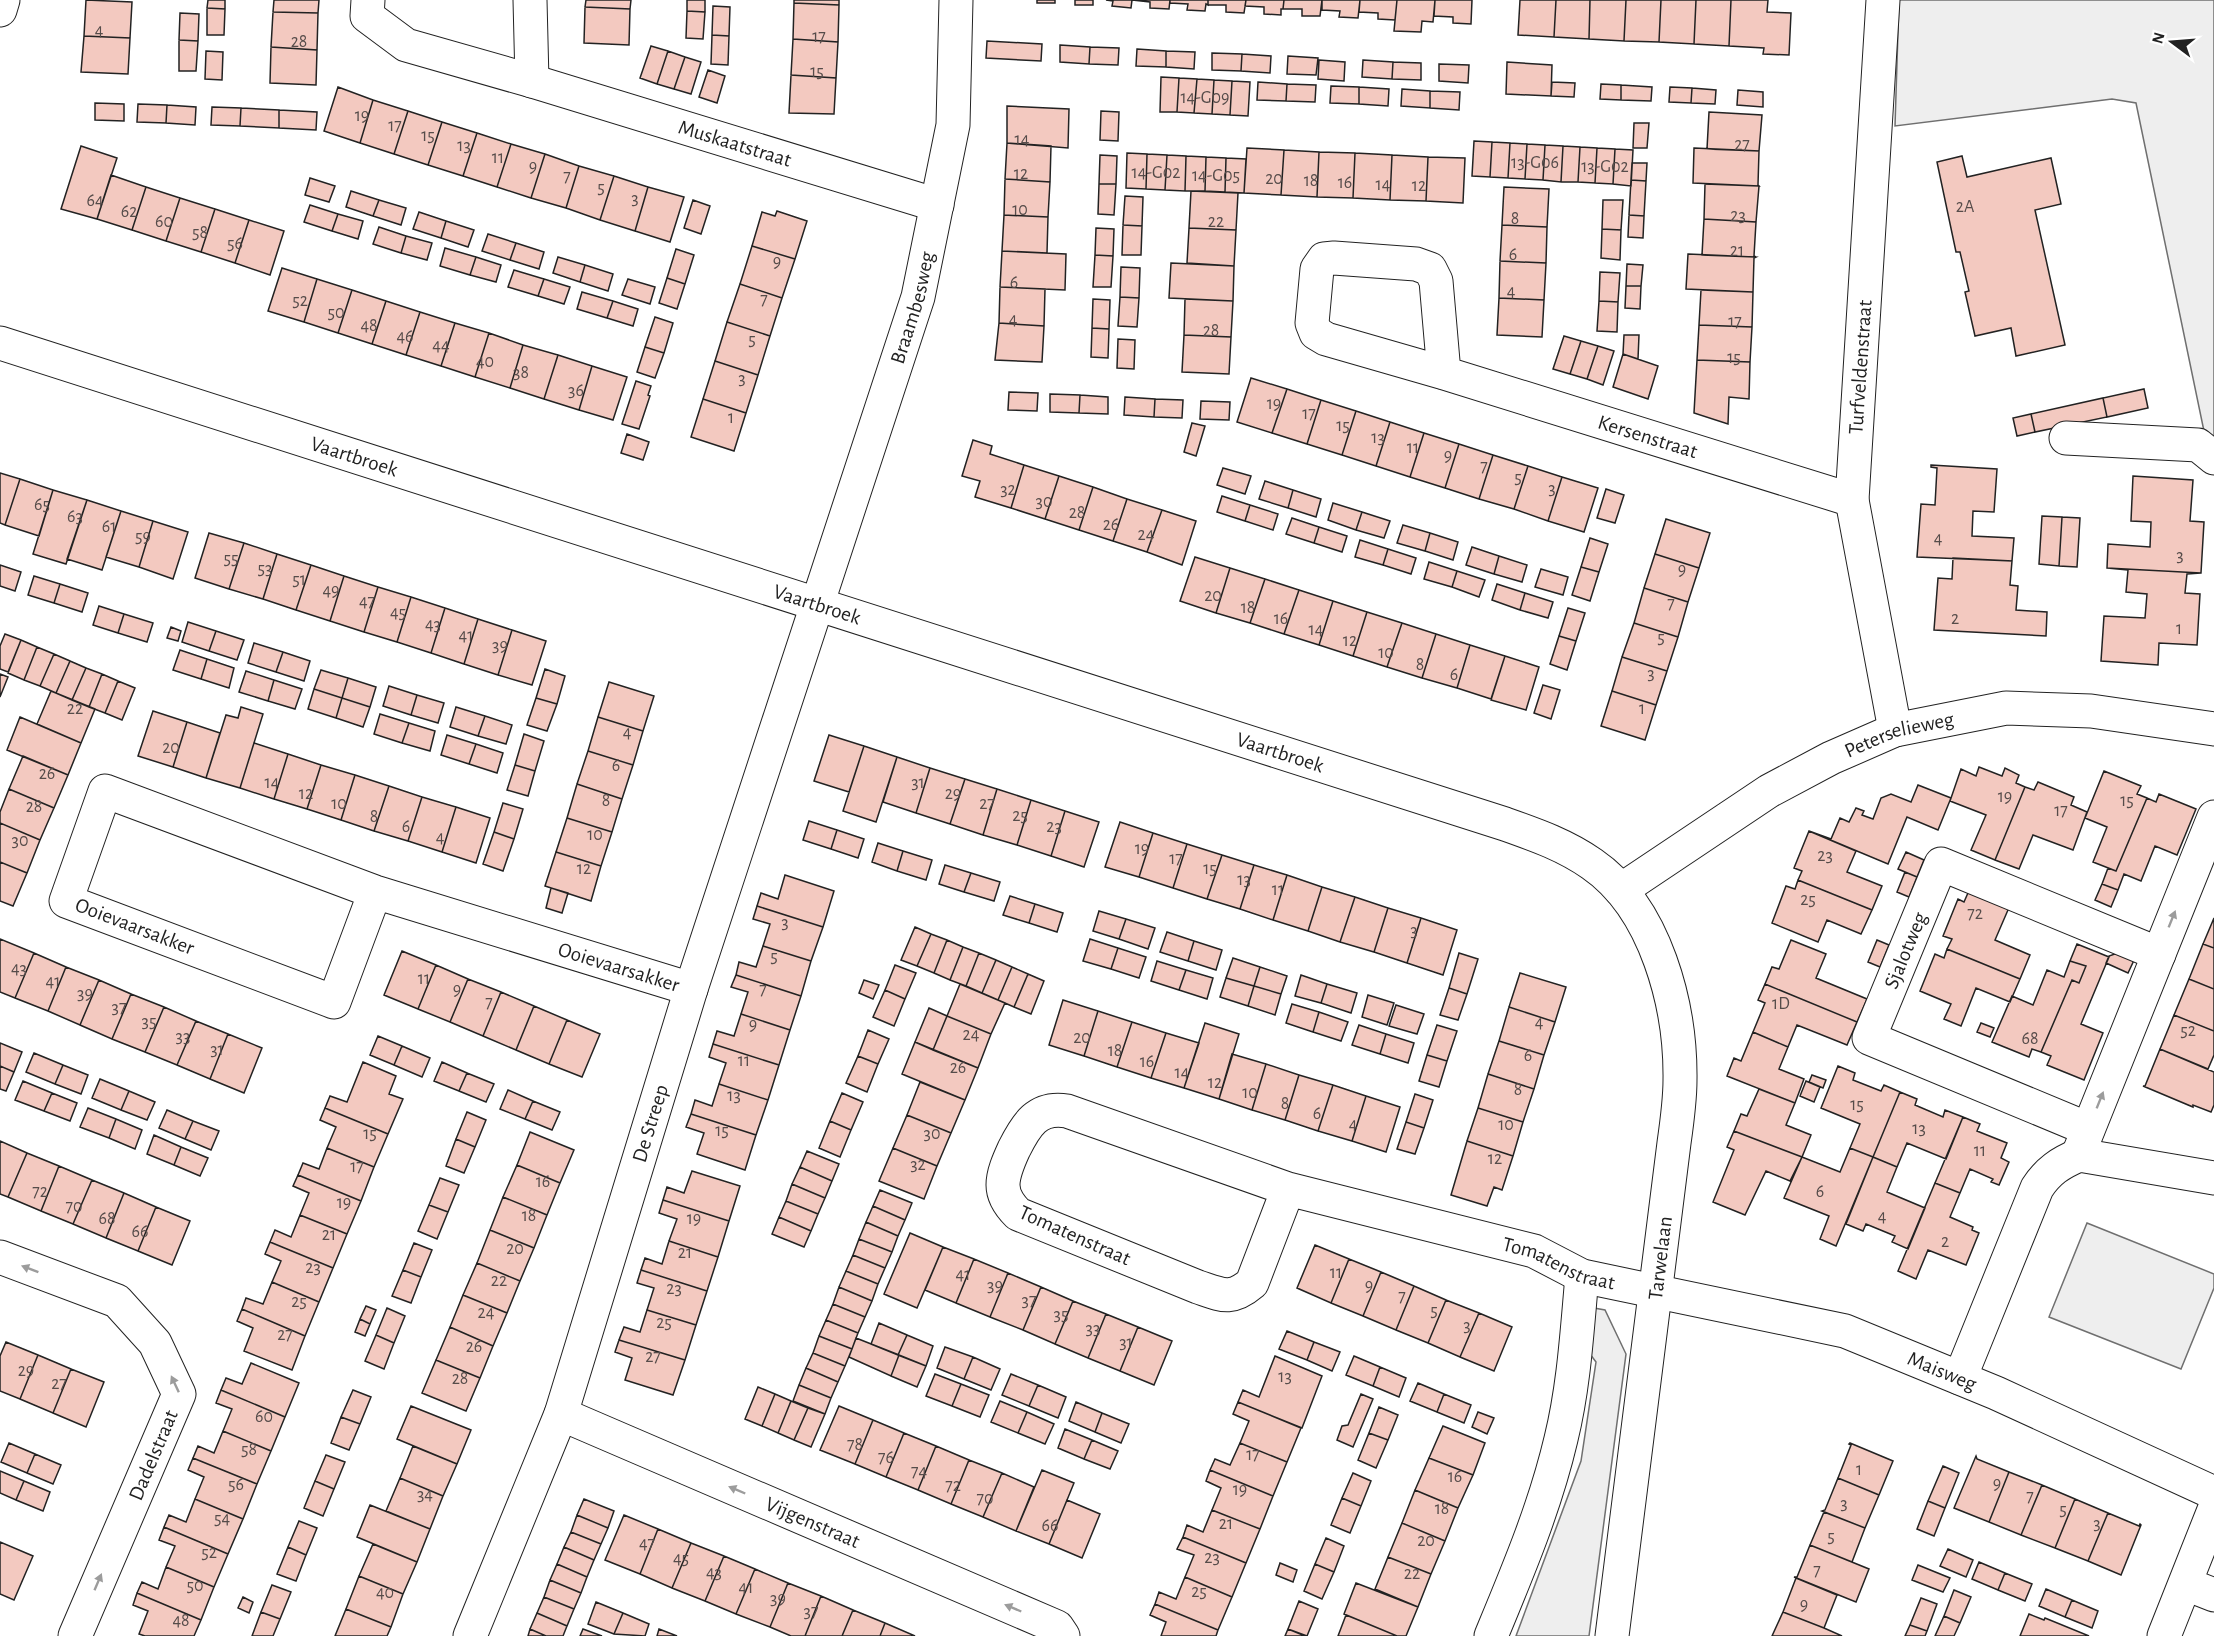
<svg xmlns="http://www.w3.org/2000/svg" width="2214" height="1636" viewBox="0 0 2214 1636" font-family="'Alegreya Sans',sans-serif">
<rect width="100%" height="100%" fill="#fff"/>
<path fill="#eee" stroke="#6f6f6f" stroke-width="1.5" d="M1899,0H2214V437L2205,436L2136,103L2112,99L1895,126Z
M2087,1223L2214,1274V1288L2181,1369L2049,1317Z
M1594,1308L1605,1310L1626,1354L1589,1636H1516L1581,1461L1596,1362L1590,1354Z"/>
<path fill="#f3c9c0" stroke="#222" stroke-width="1.5" d="M86,0L132,2L130,38L84,36Z
M208,0H225V9L207,8Z
M274,0H319L318,13L273,12Z
M586,0H631L630,9L585,7Z
M687,0H705V12L687,11Z
M794,0H839V5L794,3Z
M1037,0H1055V3H1037Z
M1075,0H1093V5H1075Z
M1106,0H1132L1131,8L1112,6L1113,1Z
M1132,0H1170L1169,9L1150,8V2Z
M1170,0H1208V5L1206,4L1205,11L1187,10L1188,4L1170,3Z
M1208,0H1246L1244,13L1226,12V5H1208Z
M1246,0H1284L1283,9H1281V15L1264,14V7L1245,6Z
M1284,0H1322L1320,16H1302V9H1283Z
M1322,0H1360L1358,18L1339,17L1340,11L1322,10Z
M1360,0H1397L1395,20L1378,19V13L1359,12Z
M1397,0H1435L1433,22L1422,21L1421,32L1394,31Z
M1435,0H1472L1471,24L1453,23V17L1434,16Z
M1520,0H1556L1554,37L1518,35Z
M1556,0H1590L1589,39L1554,37Z
M1590,0H1626L1624,41L1589,39Z
M1626,0H1661L1659,42L1624,41Z
M1661,0H1696L1694,44L1659,42Z
M1696,0H1731L1729,46L1694,44Z
M1731,0H1768L1767,12L1791,13L1789,55L1763,54L1764,48L1729,46Z
M794,3L839,5L838,42L793,39Z
M713,6L730,7L729,36L712,35Z
M585,7L630,9L629,45L584,43Z
M207,8L225,9L224,35H207Z
M687,11L705,12L703,39L686,38Z
M273,12L318,13L317,50L271,47Z
M180,13L199,14L198,41L179,40Z
M712,35L729,36L728,65L711,64Z
M84,36L130,38L128,74L81,72Z
M793,39L838,42L836,78L791,75Z
M179,40L198,41L196,71H179Z
M987,41L1042,44L1041,61L986,58Z
M1060,45L1090,47L1089,64L1060,62Z
M651,46L668,51L657,84L640,78Z
M271,47L317,50L316,85L270,83Z
M1090,47L1119,48L1118,65L1089,64Z
M1137,49L1166,51V67L1136,66Z
M206,51L223,52L222,80L205,79Z
M668,51L685,57L674,89L657,84Z
M1166,51L1195,52L1194,69L1166,67Z
M1212,53L1242,54L1241,71L1212,70Z
M1242,54L1271,56L1270,73L1241,71Z
M1288,56L1318,58L1316,75L1287,74Z
M685,57L701,62L691,94L674,89Z
M1319,60L1345,62L1344,81L1318,79Z
M1363,60L1393,62L1392,79L1362,77Z
M1393,62L1421,63V80L1392,79Z
M1507,62L1552,65L1551,96L1506,94Z
M1439,64L1469,65L1468,83L1439,81Z
M708,70L725,76L717,103L699,97Z
M791,75L836,78L834,114L789,113Z
M1161,77L1179,78L1177,112H1160Z
M1179,78L1197,79L1194,113L1177,112Z
M1197,79L1214,80L1212,114L1194,113Z
M1214,80L1232,81L1230,115L1212,114Z
M1232,81L1250,82L1248,116L1230,115Z
M1258,82L1287,84L1286,101L1257,100Z
M1552,82L1575,83L1574,97L1551,96Z
M1287,84L1316,85L1315,102L1286,101Z
M1601,84L1621,85V100L1600,99Z
M1621,85L1652,87L1651,101L1621,100Z
M1331,86L1359,87V104L1330,103Z
M338,87L373,100L360,143L324,131Z
M1359,87L1389,89L1388,106L1359,104Z
M1670,87L1692,88L1691,103L1669,102Z
M1692,88L1716,90L1715,104L1691,103Z
M1402,89L1430,91V108L1401,106Z
M1738,90L1763,92V107L1737,105Z
M1430,91L1460,92L1459,110L1430,108Z
M373,100L408,111L394,154L360,143Z
M95,103L124,104V121L95,120Z
M138,104L167,105L166,123L137,122Z
M167,105L196,107L195,125L166,123Z
M1007,106L1069,109L1068,148L1007,143Z
M212,107L241,108L240,126L211,125Z
M241,108L279,110V128L240,126Z
M279,110L317,112L316,130L279,128Z
M408,111L442,122L428,165L394,154Z
M1101,111L1119,112L1118,141L1100,140Z
M1709,112L1762,115L1759,151L1707,149Z
M442,122L477,133L463,176L428,165Z
M1634,123H1649L1647,148H1633Z
M477,133L511,144L497,187L463,176Z
M1474,141L1492,142L1490,177L1472,176Z
M1492,142L1510,143L1508,178L1490,177Z
M1007,143L1051,146L1050,182L1005,179Z
M1510,143L1527,144L1525,179L1508,178Z
M511,144L545,154L531,198L497,187Z
M1527,144L1545,145L1543,180L1525,179Z
M1545,145L1563,146L1561,182L1543,180Z
M81,146L117,158L97,219L61,209Z
M1563,146L1580,147L1578,182H1561Z
M1580,147L1597,148L1595,183L1578,182Z
M1247,148L1284,150L1281,195L1244,193Z
M1597,148L1615,149L1613,184L1595,183Z
M1694,148L1759,151L1758,185L1759,186L1693,183Z
M1615,149L1633,150L1631,186L1613,184Z
M1284,150L1319,152L1317,197L1281,195Z
M1319,152L1355,153L1353,198L1317,197Z
M1127,153L1147,154L1146,189L1126,188Z
M1355,153L1392,155L1390,200L1353,198Z
M545,154L579,166L566,208L531,198Z
M1147,154L1167,155L1165,190L1146,189Z
M1100,155L1117,156L1116,184H1099Z
M1167,155L1186,156L1185,191L1165,190Z
M1392,155L1428,157L1426,201L1390,200Z
M1186,156L1206,157L1205,191H1185Z
M1962,156L1967,177L2051,158L2061,204L2035,210L2065,345L2016,356L2011,328L1975,336L1965,292L1969,291L1960,252H1956L1937,162Z
M1206,157L1226,158L1225,192L1205,191Z
M1428,157L1465,158L1463,203L1426,201Z
M1226,158L1246,159L1244,193L1225,192Z
M1632,163H1647L1646,181L1631,180Z
M579,166L614,176L600,220L566,208Z
M111,175L146,187L132,230L97,219Z
M614,176L648,187L635,231L600,220Z
M310,178L335,186L329,202L305,195Z
M1005,179L1050,182L1048,217L1004,215Z
M1631,180L1646,181L1644,216L1629,215Z
M1099,184H1116L1114,215L1098,214Z
M1705,184L1759,186L1756,222L1704,219Z
M146,187L180,198L166,241L132,230Z
M648,187L684,197L670,242L635,231Z
M1504,187L1549,189L1547,227L1502,225Z
M351,191L379,200L373,216L346,207Z
M1191,191L1238,193L1236,230L1189,228Z
M1125,196L1143,197L1142,226L1123,225Z
M180,198L215,209L201,252L166,241Z
M379,200L406,208L401,225L373,216Z
M693,200L710,206L701,234L684,228Z
M1603,200H1623L1621,230L1602,229Z
M310,205L338,214L332,231L304,222Z
M215,209L249,220L235,263L201,252Z
M777,211L807,221L795,259L752,246L762,212L775,216Z
M419,212L446,221L441,238L413,229Z
M338,214L363,221L358,239L332,231Z
M1004,215L1048,217L1047,253L1002,251Z
M1629,215L1644,216L1643,238L1628,237Z
M1704,219L1756,222L1754,256L1756,257L1702,255Z
M249,220L284,231L270,275L235,263Z
M446,221L474,230L468,247L441,238Z
M1123,225L1142,226L1141,255H1122Z
M1502,225L1547,227L1546,263L1500,261Z
M379,227L406,236L401,253L373,244Z
M1096,228L1114,229L1113,256L1095,255Z
M1189,228L1236,230L1234,266L1187,263Z
M1602,229L1621,230L1620,260L1601,258Z
M488,234L516,243L510,260L482,251Z
M406,236L432,243L427,260L401,253Z
M516,243L544,252L539,269L510,260Z
M752,246L795,259L782,298L740,284Z
M445,248L476,257L470,275L440,266Z
M676,249L694,255L685,284L667,278Z
M1002,251L1066,254L1065,290L1000,287Z
M1688,254L1756,257L1754,258L1753,292L1686,289Z
M1095,255L1113,256L1111,287H1093Z
M476,257L501,265L496,282L470,275Z
M558,257L585,265L580,282L553,273Z
M1500,261L1546,263L1544,300L1499,298Z
M1171,263L1234,266L1233,301L1169,298Z
M1627,264L1643,265L1641,286H1626Z
M585,265L613,274L608,291L580,282Z
M1121,267L1140,268L1139,298L1120,297Z
M282,268L317,279L304,322L268,311Z
M514,270L544,279L538,296L508,287Z
M1600,272L1620,273L1618,302L1599,301Z
M667,278L685,284L677,309L659,303Z
M317,279L352,290L338,333L304,322Z
M544,279L570,287L564,304L538,296Z
M628,279L655,287L650,304L622,295Z
M740,284L782,298L770,336L727,322Z
M1626,286H1641L1640,309L1625,308Z
M1000,287L1045,289L1044,326L999,323Z
M352,290L386,301L372,344L338,333Z
M1701,290L1753,292L1752,327L1699,325Z
M582,292L613,301L607,318L577,309Z
M1120,297L1139,298L1137,327L1118,326Z
M1499,298L1544,300L1542,337L1497,335Z
M1093,299L1110,300L1109,329L1092,328Z
M1185,299L1233,301L1231,337L1184,335Z
M386,301L420,312L406,355L372,344Z
M613,301L638,309L633,326L607,318Z
M1599,301L1618,302L1617,332L1597,331Z
M420,312L455,323L441,366L406,355Z
M655,317L673,323L664,353L645,347Z
M727,322L770,336L758,375L715,361Z
M455,323L489,333L475,377L441,366Z
M999,323L1044,326L1042,362L995,360Z
M1699,325L1752,327L1750,362L1697,360Z
M1092,328L1109,329L1108,358L1091,357Z
M489,333L523,345L510,388L475,377Z
M1184,335L1231,337L1229,374L1182,372Z
M1624,335H1639L1638,359L1623,354Z
M1564,336L1581,341L1570,374L1553,369Z
M1118,339L1135,340L1134,369L1117,368Z
M1581,341L1598,346L1587,379L1570,374Z
M523,345L558,355L544,399L510,388Z
M1598,346L1614,351L1603,385L1587,379Z
M645,347L664,353L655,378L637,372Z
M1623,354L1658,366L1648,399L1613,387Z
M558,355L592,366L579,410L544,399Z
M1697,360L1750,362L1749,399L1729,397L1728,424L1694,413Z
M715,361L758,375L746,413L703,399Z
M592,366L627,377L613,420L579,410Z
M1251,378L1287,389L1272,433L1237,422Z
M636,381L651,386L648,395L650,396L639,429L622,424Z
M1287,389L1321,400L1307,444L1272,433Z
M2144,389L2148,408L2107,417L2103,398Z
M1009,392L1038,393L1037,411L1008,410Z
M1050,394L1080,395L1079,413L1050,412Z
M1080,395L1108,397V414L1079,413Z
M1125,397L1155,399L1154,417L1124,415Z
M2103,398L2107,417L2035,432L2031,414Z
M703,399L746,413L734,451L691,437Z
M1155,399L1183,400L1182,418L1154,417Z
M1321,400L1356,411L1342,455L1307,444Z
M1201,401L1230,402L1229,420L1200,419Z
M1356,411L1390,422L1376,466L1342,455Z
M2031,414L2035,432L2017,436L2013,418Z
M1390,422L1424,433L1410,477L1376,466Z
M1192,423L1205,426L1196,456L1184,452Z
M1424,433L1459,444L1445,488L1410,477Z
M627,434L649,442L643,460L621,453Z
M973,440L992,446L990,454L1024,465L1011,508L975,497L980,481L962,476Z
M1459,444L1493,455L1479,499L1445,488Z
M1493,455L1528,466L1514,509L1479,499Z
M1024,465L1059,476L1045,519L1011,508Z
M1931,465L1997,469L1994,512L1973,511L1972,536L2014,538L2012,561L1917,557L1921,504L1935,505L1937,468L1931,467Z
M1528,466L1562,477L1548,521L1514,509Z
M1223,468L1251,476L1245,494L1217,485Z
M0,473L20,479L5,525L0,523Z
M1059,476L1093,487L1079,530L1045,519Z
M2133,476L2193,480L2190,521L2204,522L2201,573L2107,568L2108,544L2150,547L2151,522L2131,521Z
M1562,477L1598,488L1584,532L1548,521Z
M20,479L53,490L39,536L5,525Z
M1265,481L1293,490L1288,508L1259,499Z
M1093,487L1127,499L1113,541L1079,530Z
M1606,489L1624,495L1615,523L1597,518Z
M53,490L87,500L66,564L33,554Z
M1293,490L1321,499L1316,517L1288,508Z
M1222,496L1250,505L1245,521L1217,512Z
M1127,499L1162,510L1147,552L1113,541Z
M87,500L121,511L102,570L67,559Z
M1333,503L1362,512L1356,530L1328,520Z
M1250,505L1278,514L1273,530L1245,521Z
M1162,510L1196,521L1182,565L1147,552Z
M121,511L153,521L139,567L106,557Z
M1362,512L1390,521L1384,538L1356,530Z
M2042,516L2062,517L2059,566L2039,564Z
M2062,517L2080,518L2077,567L2059,566Z
M1292,518L1319,527L1314,543L1286,534Z
M1666,519L1710,533L1699,568L1655,554Z
M153,521L188,532L173,579L139,567Z
M1403,525L1430,533L1425,551L1397,543Z
M1319,527L1347,536L1342,552L1314,543Z
M209,533L244,543L229,589L195,578Z
M1430,533L1458,542L1453,560L1425,551Z
M1590,538L1608,544L1599,572L1581,567Z
M1360,540L1388,549L1383,565L1355,557Z
M244,543L277,554L263,599L229,589Z
M1472,547L1499,556L1494,574L1466,565Z
M1388,549L1416,558L1411,574L1383,565Z
M277,554L311,565L296,610L263,599Z
M1655,554L1699,568L1688,602L1644,588Z
M1499,556L1527,565L1522,582L1494,574Z
M1195,557L1230,568L1216,613L1180,601Z
M1953,558L2012,561L2010,585L2018,586L2016,610L2047,612L2046,636L1934,630L1938,578L1952,579Z
M1429,562L1457,571L1452,587L1424,579Z
M0,565L21,572L15,591L0,586Z
M311,565L344,576L330,621L296,610Z
M1581,567L1599,572L1590,601L1572,595Z
M1230,568L1265,579L1250,623L1216,613Z
M2107,568L2201,573L2187,574L2185,593L2200,594L2197,645L2159,643L2158,665L2101,661L2104,616L2145,618L2147,594L2126,592L2128,570Z
M1541,569L1568,577L1563,595L1535,587Z
M1457,571L1485,580L1479,597L1452,587Z
M34,576L60,584L54,603L28,595Z
M344,576L378,587L364,632L330,621Z
M1265,579L1299,590L1284,634L1250,623Z
M60,584L88,593L82,612L54,603Z
M1497,584L1525,593L1520,610L1492,600Z
M378,587L411,597L397,642L364,632Z
M1644,588L1688,602L1678,637L1634,623Z
M1299,590L1333,601L1319,645L1284,634Z
M1525,593L1553,602L1548,618L1520,610Z
M411,597L445,608L431,653L397,642Z
M1333,601L1367,612L1353,656L1319,645Z
M99,606L124,614L118,633L93,625Z
M445,608L478,619L464,664L431,653Z
M1568,608L1585,613L1576,641L1559,636Z
M1367,612L1402,623L1387,667L1353,656Z
M124,614L153,623L147,642L118,633Z
M478,619L512,630L498,675L464,664Z
M188,622L216,631L209,651L182,642Z
M1402,623L1436,634L1422,678L1387,667Z
M1634,623L1678,637L1667,671L1622,657Z
M171,627L181,631L178,641L167,638Z
M512,630L546,641L532,685L498,675Z
M216,631L244,640L237,660L209,651Z
M5,634L21,640L8,672L0,669V646Z
M1436,634L1470,645L1457,688L1422,678Z
M1559,636L1576,641L1567,670L1550,664Z
M21,640L37,647L24,680L8,673Z
M254,643L283,652L276,672L248,663Z
M1470,645L1505,656L1491,699L1457,688Z
M37,647L54,654L40,686L24,680Z
M180,650L207,659L201,679L173,670Z
M283,652L310,661L304,681L276,672Z
M54,654L70,661L56,693L40,686Z
M1505,656L1539,667L1526,710L1491,700Z
M1622,657L1667,671L1656,705L1612,691Z
M207,659L234,668L229,688L201,679Z
M70,661L86,668L72,700L56,693Z
M86,668L102,674L89,707L72,700Z
M545,669L565,676L557,704L536,698Z
M321,670L348,678L342,698L314,689Z
M246,671L274,680L268,701L239,692Z
M0,674L8,677L0,697Z
M102,674L118,681L105,713L89,707Z
M348,678L376,687L370,707L342,698Z
M274,680L302,689L295,709L268,701Z
M118,681L135,688L122,720L105,713Z
M609,682L654,696L643,731L598,717Z
M1543,685L1560,690L1551,719L1534,713Z
M389,686L417,695L411,715L383,706Z
M314,689L342,698L336,718L308,709Z
M51,691L95,709L81,743L37,724Z
M1612,691L1656,705L1645,740L1601,726Z
M417,695L444,703L438,723L411,715Z
M342,698L370,707L363,727L336,718Z
M536,698L557,704L547,731L527,725Z
M241,707L263,714L240,788L206,778L226,715L238,718Z
M456,707L485,716L478,736L450,727Z
M153,711L187,722L173,767L138,756Z
M380,714L409,723L402,743L374,734Z
M485,716L512,725L506,744L478,736Z
M20,717L81,743L68,775L7,750Z
M598,717L643,731L633,765L588,751Z
M187,722L220,733L206,778L173,767Z
M409,723L435,731L430,751L402,743Z
M524,734L544,741L535,771L515,765Z
M447,735L476,744L469,764L441,755Z
M829,735L864,746L849,792L814,781Z
M254,743L288,754L274,799L240,788Z
M476,744L503,753L497,773L469,764Z
M864,746L897,757L876,822L843,811Z
M588,751L633,765L622,799L577,784Z
M288,754L321,765L307,809L274,799Z
M23,756L68,775L54,808L9,789Z
M897,757L930,768L916,813L883,802Z
M321,765L355,775L341,820L307,809Z
M515,765L535,771L528,796L507,790Z
M1979,767L2002,776L2005,768L2019,775L2016,783L2025,787L1995,860L1971,850L1986,815L1950,801L1961,769L1976,776Z
M930,768L965,779L950,824L916,813Z
M2104,771L2141,786L2137,794L2147,798L2116,871L2093,862L2107,827L2085,818Z
M355,775L389,786L374,831L341,820Z
M965,779L997,789L983,835L950,824Z
M2038,782L2074,797L2071,805L2087,812L2073,850L2033,835L2019,869L1995,860L2025,787L2034,790Z
M577,784L622,799L612,832L567,818Z
M1918,785L1951,798L1938,830L1907,817L1888,864L1809,831L1831,839L1840,818L1849,822L1856,808L1864,811L1862,815L1873,819L1881,798L1891,794L1911,802Z
M389,786L422,797L408,841L374,831Z
M9,789L54,808L40,840L0,823V812Z
M997,789L1031,800L1017,845L983,835Z
M2159,794L2196,809L2177,855L2155,846L2141,881L2124,874L2118,890L2102,884L2108,868L2116,871L2147,798L2156,802Z
M422,797L456,807L442,852L408,841Z
M1031,800L1065,811L1051,856L1017,845Z
M503,803L523,809L514,839L494,832Z
M456,807L490,818L476,863L442,852Z
M1065,811L1099,822L1084,867L1051,856Z
M567,818L612,832L601,866L556,852Z
M809,821L837,830L831,849L803,840Z
M1120,822L1153,833L1139,877L1105,867Z
M0,823L40,840L27,873L0,862Z
M837,830L864,839L858,858L831,849Z
M1809,831L1856,851L1847,872L1882,886L1872,910L1798,880L1802,871L1794,868Z
M494,832L514,839L503,871L483,864Z
M1153,833L1187,844L1173,888L1139,877Z
M878,843L903,851L897,871L872,862Z
M1187,844L1222,855L1207,899L1173,888Z
M903,851L932,860L926,880L897,871Z
M556,852L601,866L591,901L545,886Z
M1906,852L1924,860L1917,877L1898,869Z
M1222,855L1254,865L1240,909L1207,899Z
M0,862L27,873L13,906L0,901Z
M945,865L971,873L964,892L939,884Z
M1254,865L1287,875L1273,920L1240,909Z
M1905,872L1917,877L1909,897L1897,892Z
M971,873L1000,882L994,901L964,892Z
M785,875L834,891L823,927L757,906L761,893L778,899Z
M1287,875L1322,887L1308,931L1273,920Z
M1798,880L1872,910L1861,934L1827,920L1818,942L1772,923L1786,886L1795,889Z
M2102,884L2118,890L2111,907L2095,900Z
M1971,886L2011,903L1995,940L2030,955L2020,979L1947,949L1952,939L1943,936L1958,899L1964,902Z
M1322,887L1355,897L1340,942L1308,931Z
M551,888L568,893L562,913L546,908Z
M1010,896L1035,904L1029,923L1003,915Z
M1355,897L1388,908L1374,952L1340,942Z
M1035,904L1063,913L1057,932L1029,923Z
M757,906L823,927L811,961L763,946L770,924L753,919Z
M1388,908L1421,918L1407,963L1374,952Z
M1099,911L1126,919L1119,939L1093,931Z
M1421,918L1457,930L1443,975L1407,963Z
M2214,918V948L2203,944Z
M1126,919L1155,928L1148,949L1119,939Z
M915,927L931,934L917,966L901,960Z
M1167,932L1194,941L1188,961L1160,952Z
M931,934L947,940L934,973L917,966Z
M0,939L34,953L15,998L0,992Z
M1090,939L1118,948L1111,969L1083,961Z
M947,940L963,947L950,980L934,973Z
M1791,940L1826,954L1816,978L1867,999L1857,1022L1765,984L1772,967L1779,969Z
M1877,940L1889,945L1880,967L1868,962Z
M1194,941L1222,950L1216,970L1188,961Z
M2077,944L2109,957L2081,1024L2103,1033L2084,1080L2047,1065L2051,1056L2041,1052L2072,980L2079,983L2086,966L2070,961Z
M2203,944L2214,948V989L2189,979Z
M763,946L811,961L801,996L736,975L739,962L756,967Z
M963,947L979,953L966,986L950,980Z
M1118,948L1146,957L1139,978L1111,969Z
M1947,949L2020,979L2010,1002L1976,988L1961,1026L1944,1019L1951,1004L1920,991L1935,954L1944,958Z
M402,951L436,965L418,1009L384,995Z
M2123,951L2136,956L2128,973L2106,963L2109,956Z
M34,953L66,967L48,1011L15,998Z
M979,953L996,960L982,993L966,986Z
M1459,953L1478,959L1467,994L1449,988Z
M1233,958L1260,967L1254,986L1226,978Z
M996,960L1012,967L998,1000L982,993Z
M1157,961L1186,970L1179,990L1151,981Z
M2070,961L2086,966L2079,983L2072,980L2041,1052L2032,1049L2029,1057L1992,1042L2012,996L2033,1005L2047,970L2064,977Z
M436,965L468,979L450,1022L418,1009Z
M895,965L916,973L905,999L885,990Z
M66,967L99,980L80,1025L48,1011Z
M1012,967L1028,974L1014,1007L998,1000Z
M1260,967L1287,976L1281,994L1254,986Z
M1186,970L1213,978L1207,999L1179,990Z
M1520,973L1566,987L1555,1022L1509,1007Z
M1028,974L1044,981L1031,1014L1014,1007Z
M736,975L801,996L790,1030L741,1014L748,992L731,987Z
M1301,975L1327,984L1321,1003L1295,996Z
M1226,978L1254,986L1248,1006L1220,997Z
M468,979L501,992L483,1036L450,1022Z
M2189,979L2214,989V1031L2174,1015Z
M99,980L131,994L112,1039L80,1025Z
M864,980L879,985L873,999L859,993Z
M960,984L1005,1003L991,1034L947,1016Z
M1327,984L1357,993L1351,1013L1321,1003Z
M1765,984L1857,1022L1847,1045L1797,1025L1788,1047L1753,1032L1765,1003L1758,1000Z
M1254,986L1281,994L1275,1015L1248,1006Z
M1449,988L1467,994L1458,1020L1440,1015Z
M885,990L905,999L894,1026L873,1017Z
M501,992L534,1006L516,1050L483,1036Z
M131,994L164,1007L145,1052L112,1039Z
M1368,995L1394,1003L1387,1025L1362,1017Z
M1063,1000L1098,1011L1084,1056L1049,1045Z
M1292,1004L1319,1012L1313,1032L1286,1023Z
M1396,1005L1424,1014L1417,1034L1389,1026Z
M534,1006L567,1020L549,1064L516,1050Z
M164,1007L196,1021L177,1065L145,1052Z
M1509,1007L1555,1022L1544,1055L1499,1041Z
M929,1008L947,1016L933,1050L915,1042Z
M1098,1011L1132,1022L1117,1067L1084,1056Z
M1319,1012L1348,1022L1341,1041L1313,1032Z
M741,1014L790,1030L779,1065L713,1044L717,1031L734,1036Z
M2174,1015L2214,1031V1055L2208,1069L2160,1049Z
M947,1016L991,1034L978,1068L933,1050Z
M567,1020L600,1034L582,1077L549,1064Z
M196,1021L228,1034L210,1079L177,1065Z
M1132,1022L1166,1033L1151,1078L1117,1067Z
M1205,1023L1239,1034L1219,1099L1184,1088Z
M1981,1023L1994,1028L1990,1037L1977,1032Z
M1359,1025L1386,1034L1380,1054L1352,1045Z
M1437,1025L1457,1031L1447,1061L1427,1055Z
M868,1030L889,1039L878,1064L858,1056Z
M1753,1032L1788,1047L1779,1069L1804,1079L1795,1103L1727,1076L1734,1058L1741,1061Z
M1166,1033L1199,1043L1184,1088L1151,1078Z
M228,1034L262,1048L244,1093L210,1079Z
M1386,1034L1414,1043L1408,1063L1380,1054Z
M378,1036L402,1046L394,1065L370,1055Z
M1499,1041L1544,1055L1534,1089L1488,1074Z
M915,1042L978,1068L965,1100L902,1074Z
M0,1043L22,1052L14,1072L0,1066Z
M713,1044L779,1065L768,1100L719,1084L726,1063L709,1057Z
M402,1046L430,1058L422,1077L394,1065Z
M2160,1049L2214,1072V1105L2211,1112L2193,1105V1107L2143,1086H2145Z
M34,1053L63,1065L55,1084L26,1072Z
M1232,1054L1266,1064L1252,1110L1219,1099Z
M1427,1055L1447,1061L1439,1087L1419,1081Z
M858,1056L878,1064L867,1092L846,1083Z
M363,1062L396,1076L389,1094L403,1099L388,1134L325,1108L330,1096L347,1102Z
M442,1062L467,1073L459,1091L434,1081Z
M1266,1064L1299,1075L1285,1120L1252,1110Z
M63,1065L88,1075L81,1094L55,1084Z
M0,1066L14,1072L6,1091L0,1089Z
M1838,1066L1855,1073L1853,1080L1881,1091L1884,1085L1900,1092L1873,1157L1850,1148L1860,1124L1821,1108Z
M467,1073L494,1084L486,1102L459,1091Z
M1488,1074L1534,1089L1523,1122L1478,1108Z
M1299,1075L1333,1085L1318,1131L1285,1120Z
M1812,1075L1826,1080L1823,1088L1809,1082Z
M100,1079L129,1091L121,1110L92,1098Z
M23,1081L52,1093L44,1111L15,1100Z
M1806,1081L1820,1087L1814,1102L1800,1096Z
M920,1082L965,1100L951,1133L907,1115Z
M719,1084L768,1100L756,1135L691,1114L695,1100L712,1106Z
M1333,1085L1366,1096L1352,1141L1318,1131Z
M1759,1089L1795,1103L1786,1125L1811,1135L1802,1157L1734,1131L1741,1114L1747,1116Z
M508,1090L533,1101L525,1119L500,1109Z
M129,1091L155,1102L147,1120L121,1110Z
M1900,1092L1917,1099L1915,1105L1943,1117L1945,1110L1963,1117L1946,1159L1907,1143L1897,1167L1873,1157Z
M52,1093L77,1103L70,1121L44,1111Z
M842,1093L863,1102L851,1130L830,1121Z
M1415,1094L1433,1100L1424,1128L1406,1122Z
M1366,1096L1400,1107L1386,1152L1352,1141Z
M533,1101L560,1112L552,1130L525,1119Z
M88,1108L116,1119L109,1138L80,1127Z
M325,1108L388,1134L374,1167L327,1148L336,1127L320,1120Z
M1478,1108L1523,1122L1513,1156L1467,1141Z
M167,1110L193,1121L185,1139L159,1128Z
M467,1112L486,1120L475,1147L456,1139Z
M691,1114L756,1135L745,1170L697,1154L704,1133L686,1127Z
M907,1115L951,1133L937,1166L893,1148Z
M1963,1117L1980,1124L1977,1131L2007,1143L2001,1158L2009,1162L1999,1185L1991,1182L1993,1179L1970,1169L1960,1193L1935,1183Z
M116,1119L142,1130L135,1149L109,1138Z
M193,1121L219,1131L211,1150L185,1139Z
M830,1121L851,1130L840,1157L819,1148Z
M1406,1122L1424,1128L1415,1154L1397,1149Z
M1734,1131L1802,1157L1790,1181L1766,1171L1745,1215L1713,1202L1734,1150L1727,1147Z
M530,1132L574,1150L560,1183L517,1165Z
M154,1135L181,1147L174,1165L147,1154Z
M456,1139L475,1147L464,1173L446,1166Z
M0,1141L27,1153L8,1197L0,1194Z
M1467,1141L1513,1156L1502,1190L1494,1187L1487,1206L1451,1195Z
M181,1147L208,1158L200,1176L174,1165Z
M327,1148L374,1167L361,1201L298,1175L303,1163L319,1169Z
M893,1148L937,1166L924,1199L879,1181Z
M1850,1148L1873,1157L1836,1246L1820,1239L1829,1216L1784,1198L1802,1157L1840,1172Z
M807,1151L839,1164L832,1181L800,1167Z
M27,1153L59,1166L41,1211L8,1197Z
M1873,1157L1897,1167L1887,1192L1925,1208L1908,1249L1892,1242L1895,1236L1866,1224L1863,1231L1846,1224Z
M517,1165L560,1183L547,1215L503,1197Z
M59,1166L92,1180L73,1224L41,1211Z
M800,1167L832,1181L825,1198L792,1184Z
M692,1171L740,1186L729,1221L663,1200L667,1187L684,1193Z
M298,1175L361,1201L347,1234L300,1215L309,1193L293,1186Z
M440,1178L459,1185L448,1212L429,1205Z
M92,1180L124,1193L106,1238L73,1224Z
M1935,1183L1960,1193L1950,1217L1973,1227L1972,1230L1979,1233L1966,1265L1928,1250L1916,1279L1898,1271Z
M792,1184L825,1198L818,1214L786,1201Z
M880,1190L912,1203L905,1220L873,1206Z
M124,1193L156,1207L138,1251L106,1238Z
M503,1197L547,1215L534,1248L490,1230Z
M663,1200L729,1221L718,1257L669,1241L677,1219L659,1213Z
M786,1201L818,1214L811,1231L779,1217Z
M429,1205L448,1212L437,1239L418,1231Z
M873,1206L905,1220L898,1236L866,1222Z
M156,1207L190,1221L172,1265L138,1251Z
M300,1215L347,1234L333,1268L270,1242L275,1230L291,1237Z
M779,1217L811,1231L804,1247L772,1234Z
M866,1222L898,1236L892,1252L859,1239Z
M490,1230L534,1248L520,1281L477,1263Z
M910,1233L943,1247L917,1308L884,1294Z
M859,1239L892,1252L885,1268L853,1255Z
M669,1241L718,1257L707,1291L641,1270L645,1258L662,1264Z
M270,1242L333,1268L319,1302L272,1282L281,1261L265,1254Z
M414,1243L432,1250L421,1277L403,1270Z
M1315,1245L1349,1259L1331,1303L1297,1288Z
M943,1247L974,1259L956,1303L925,1290Z
M853,1255L885,1268L878,1284L846,1271Z
M974,1259L1008,1273L990,1317L956,1303Z
M1349,1259L1381,1272L1363,1316L1331,1303Z
M477,1263L520,1281L507,1313L463,1295Z
M403,1270L421,1277L411,1303L392,1296Z
M641,1270L707,1291L696,1325L647,1310L654,1288L637,1283Z
M846,1271L878,1284L872,1301L839,1287Z
M1381,1272L1414,1286L1396,1330L1363,1316Z
M1008,1273L1041,1287L1023,1330L990,1317Z
M272,1282L319,1302L305,1336L242,1309L246,1298L263,1304Z
M1414,1286L1446,1300L1428,1343L1396,1330Z
M839,1287L872,1301L865,1317L833,1304Z
M1041,1287L1073,1301L1055,1344L1023,1330Z
M463,1295L507,1313L493,1346L450,1327Z
M1446,1300L1479,1313L1460,1357L1428,1343Z
M1073,1301L1106,1314L1088,1358L1055,1344Z
M833,1304L865,1317L858,1333L826,1320Z
M366,1306L376,1310L370,1324L360,1319Z
M387,1308L405,1316L394,1343L376,1335Z
M242,1309L305,1336L292,1370L244,1351L253,1328L237,1321Z
M647,1310L696,1325L685,1360L619,1340L624,1327L640,1332Z
M1479,1313L1512,1327L1494,1371L1460,1357Z
M1106,1314L1138,1327L1120,1371L1088,1358Z
M360,1319L370,1324L365,1336L355,1332Z
M826,1320L858,1333L852,1349L819,1336Z
M879,1323L907,1335L898,1355L871,1344Z
M450,1327L493,1346L480,1378L436,1360Z
M1138,1327L1172,1341L1154,1385L1120,1371Z
M1287,1331L1314,1342L1307,1360L1279,1349Z
M376,1335L394,1343L384,1369L365,1361Z
M907,1335L933,1346L926,1366L898,1355Z
M819,1336L852,1349L845,1366L813,1353Z
M856,1338L899,1355L891,1376L849,1357Z
M619,1340L685,1360L673,1395L625,1380L632,1358L615,1352Z
M6,1342L38,1355L20,1399L0,1391V1356Z
M1314,1342L1340,1352L1332,1371L1307,1360Z
M945,1347L973,1357L964,1379L937,1368Z
M813,1353L845,1366L838,1382L806,1368Z
M38,1355L71,1369L53,1413L20,1399Z
M899,1355L926,1366L917,1387L891,1376Z
M1275,1356L1322,1376L1302,1428L1238,1402L1243,1390L1259,1397Z
M1354,1356L1380,1367L1373,1386L1346,1375Z
M973,1357L1000,1369L991,1390L964,1379Z
M436,1360L480,1378L466,1411L422,1393Z
M251,1363L299,1383L285,1417L221,1390L226,1378L242,1384Z
M1380,1367L1406,1378L1399,1397L1373,1386Z
M806,1368L838,1382L831,1398L799,1385Z
M71,1369L104,1382L86,1427L53,1413Z
M935,1374L961,1384L952,1406L926,1396Z
M1011,1374L1038,1385L1029,1406L1002,1395Z
M1418,1383L1444,1394L1437,1412L1410,1401Z
M961,1384L989,1395L980,1417L952,1406Z
M799,1385L831,1398L825,1414L793,1401Z
M1038,1385L1066,1397L1058,1418L1029,1406Z
M758,1387L775,1394L762,1426L745,1419Z
M221,1390L285,1417L271,1451L223,1431L232,1409L216,1403Z
M353,1390L371,1397L360,1424L341,1417Z
M775,1394L791,1401L778,1433L762,1426Z
M1361,1394L1373,1399L1353,1447L1337,1440L1342,1426L1348,1425Z
M1444,1394L1471,1405L1464,1423L1437,1412Z
M791,1401L808,1408L794,1440L778,1433Z
M1000,1401L1027,1412L1018,1433L991,1422Z
M1076,1402L1102,1413L1095,1432L1069,1421Z
M1238,1402L1301,1428L1287,1462L1240,1443L1249,1421L1233,1414Z
M411,1406L471,1430L457,1464L397,1439Z
M839,1406L873,1420L855,1464L820,1450Z
M1379,1407L1398,1415L1388,1440L1369,1433Z
M808,1408L825,1414L811,1447L794,1440Z
M1027,1412L1054,1424L1045,1444L1018,1433Z
M1478,1412L1494,1418L1487,1434L1472,1427Z
M1102,1413L1129,1424L1121,1443L1095,1432Z
M341,1417L360,1424L349,1450L331,1443Z
M873,1420L904,1433L886,1477L855,1464Z
M1443,1426L1485,1443L1473,1475L1429,1458Z
M1065,1429L1092,1440L1084,1459L1058,1448Z
M223,1431L271,1451L257,1484L193,1458L198,1446L214,1453Z
M904,1433L936,1446L918,1490L886,1477Z
M1369,1433L1388,1440L1376,1468L1358,1460Z
M1092,1440L1118,1451L1110,1469L1084,1459Z
M9,1443L35,1454L27,1473L1,1462Z
M1240,1443L1287,1462L1273,1496L1210,1470L1215,1459L1230,1465Z
M1850,1443L1893,1461L1879,1495L1838,1478L1851,1445L1849,1444Z
M413,1446L457,1464L443,1496L400,1478Z
M936,1446L969,1460L951,1504L918,1490Z
M35,1454L61,1465L53,1484L27,1473Z
M326,1455L345,1462L334,1489L315,1481Z
M1976,1456L1977,1459L2009,1472L1989,1522L1954,1508Z
M193,1458L257,1484L243,1519L195,1499L204,1477L188,1470Z
M1429,1458L1473,1475L1458,1508L1415,1490Z
M969,1460L1002,1473L983,1517L951,1504Z
M1943,1466L1959,1473L1945,1508L1928,1501Z
M1042,1470L1074,1483L1049,1544L1016,1531Z
M1210,1470L1273,1496L1260,1529L1212,1510L1221,1488L1206,1481Z
M0,1471L24,1481L16,1500L0,1493Z
M2009,1472L2042,1485L2021,1535L1989,1522Z
M1002,1473L1034,1487L1016,1531L983,1517Z
M1353,1473L1371,1481L1361,1506L1342,1498Z
M400,1478L443,1496L430,1529L386,1511Z
M1838,1478L1879,1495L1865,1528L1822,1511L1825,1510Z
M24,1481L50,1492L43,1511L16,1500Z
M315,1481L334,1489L323,1516L304,1508Z
M2042,1485L2075,1499L2055,1548L2021,1535Z
M1415,1490L1458,1508L1445,1541L1402,1523Z
M1342,1498L1361,1506L1350,1533L1331,1525Z
M195,1499L243,1519L228,1554L164,1527L169,1515L186,1522Z
M584,1499L614,1511L608,1528L577,1515Z
M2075,1499L2108,1513L2088,1561L2055,1548Z
M1067,1500L1100,1514L1082,1558L1049,1544Z
M1928,1501L1945,1508L1934,1536L1917,1529Z
M370,1505L430,1529L417,1562L357,1537Z
M1212,1510L1260,1529L1246,1563L1183,1537L1187,1525L1203,1532Z
M1824,1512L1865,1528L1852,1562L1810,1545Z
M2108,1513L2139,1526L2140,1524L2141,1525L2121,1575L2088,1561Z
M577,1515L608,1528L601,1544L571,1532Z
M624,1515L658,1529L640,1574L605,1560Z
M299,1521L317,1528L306,1555L288,1547Z
M1402,1523L1445,1541L1431,1574L1388,1557Z
M164,1527L228,1554L214,1587L166,1567L175,1546L159,1540Z
M658,1529L691,1543L672,1588L640,1574Z
M571,1532L601,1544L594,1560L564,1547Z
M1183,1537L1246,1563L1232,1597L1185,1577L1194,1555L1177,1549Z
M1326,1538L1344,1546L1334,1572L1315,1564Z
M0,1542L33,1556L14,1600L0,1594Z
M691,1543L724,1556L705,1601L672,1588Z
M373,1544L417,1562L403,1594L359,1576Z
M1810,1545L1869,1569L1856,1602L1794,1577H1797Z
M288,1547L306,1555L296,1581L277,1574Z
M564,1547L594,1560L587,1577L557,1564Z
M1948,1549L1973,1560L1966,1577L1940,1566Z
M724,1556L755,1569L736,1614L705,1601Z
M1388,1557L1431,1574L1418,1607L1375,1589Z
M1979,1562L2005,1573L1998,1590L1972,1579Z
M1280,1563L1297,1570L1293,1582L1276,1575Z
M557,1564L587,1577L581,1593L550,1580Z
M1315,1564L1334,1572L1322,1599L1304,1591Z
M1918,1565L1950,1578L1943,1592L1912,1580Z
M166,1567L214,1587L201,1620L137,1593L142,1582L158,1589Z
M755,1569L788,1583L770,1627L736,1614Z
M2005,1573L2032,1584L2025,1601L1998,1590Z
M359,1576L403,1594L391,1627L346,1609Z
M1185,1577L1232,1597L1218,1630L1155,1604L1159,1592L1176,1599Z
M1796,1578L1837,1595L1824,1628L1783,1612Z
M550,1580L581,1593L574,1609L544,1597Z
M788,1583L821,1596L805,1636H791L770,1627Z
M1356,1583L1418,1607L1406,1636H1397L1344,1614Z
M272,1585L291,1592L280,1619L261,1612Z
M2046,1589L2072,1600L2065,1617L2039,1606Z
M1954,1590L1971,1597L1960,1623L1944,1616Z
M137,1593L201,1620L194,1636H145L139,1634L148,1611L133,1605Z
M821,1596L853,1610L842,1636H805Z
M243,1597L253,1602L249,1613L238,1608Z
M544,1597L574,1609L567,1626L537,1613Z
M1921,1598L1937,1604L1927,1631L1910,1625Z
M2072,1600L2098,1611L2092,1628L2065,1617Z
M1299,1601L1318,1609L1307,1636L1288,1629Z
M596,1602L623,1613L614,1634L588,1624Z
M1155,1604L1218,1630L1216,1636H1161L1166,1622L1150,1615Z
M346,1609L391,1627L387,1636H335Z
M853,1610L885,1623L880,1636H842Z
M261,1612L280,1619L273,1636H252Z
M1783,1612L1824,1628L1842,1636H1772Z
M537,1613L567,1626L563,1636H546L530,1629Z
M623,1613L649,1624L645,1636L614,1634Z
M2029,1614L2044,1620L2045,1618L2089,1636H2020Z
M1346,1615L1361,1621L1397,1636H1338Z
M1944,1616L1960,1623L1954,1636H1935Z
M885,1623L915,1636H880Z
M1910,1625L1927,1631L1925,1636H1905Z
M530,1629L546,1636H528Z
M583,1629L602,1636H580Z
M659,1629L677,1636H657Z
M1288,1629L1305,1636H1285Z"/>
<g fill="none" stroke-linecap="round" stroke-linejoin="round">
<defs>
<g id="street">
<path id="s1" d="M368,0L367,16L406,45L532,81L937,205"/>
<path d="M530,0L532,81"/>
<path d="M1883,0L1852,500L1895,730"/>
<path d="M0,10L3,0"/>
<path id="s2" d="M1444,373L1436,281L1430,269L1416,264L1334,258L1324,259L1317,269L1312,323L1316,333L1326,339L1444,373L1852,500"/>
<path d="M2066,438L2198,445L2214,458"/>
<path id="s3" d="M375,892L334,1002L66,901L105,791L375,892L691,989"/>
<path id="s4" d="M2088,1129L1869,1038L1941,864L2159,954"/>
<path d="M2080,1150L2214,817"/>
<path id="s5" d="M1288,1189L1252,1283C1231,1301 1222,1295 1198,1287L1018,1214C1010,1206 1003,1197 1003,1185C1003,1173 1009,1160 1014,1149C1026,1125 1037,1106 1067,1111L1288,1189L1534,1251L1582,1276L1845,1331L1996,1393L2214,1493"/>
<path d="M0,1257L117,1301L155,1343L179,1394L75,1636"/>
<path d="M1960,1378L2037,1188C2048,1171 2060,1163 2079,1155L2214,1178"/>
<path id="s6" d="M561,1414L1057,1627L1063,1636"/>
<path d="M2186,1584L2214,1595"/>
<path id="s7" d="M470,1636L561,1414L691,989L918,297L953,125L956,0"/>
<path d="M1491,1636C1518,1571 1545,1507 1561,1439C1574,1386 1577,1331 1582,1276"/>
<path d="M2164,1636L2214,1510"/>
</g>
<g id="secondary">
<path id="s8" d="M0,343L1505,824C1536,835 1565,845 1592,864C1656,908 1681,1006 1680,1080C1680,1101 1677,1122 1674,1143L1612,1636"/>
<path id="s9" d="M1621,890L1769,791L1831,758L1895,730L2006,708L2091,711L2214,729"/>
</g>
</defs>
<use href="#street" stroke="#222" stroke-width="35"/>
<use href="#secondary" stroke="#222" stroke-width="35"/>
<use href="#street" stroke="#fff" stroke-width="33"/>
<use href="#secondary" stroke="#fff" stroke-width="33"/>
</g>
<defs><path id="oneway-solid" d="M-6-.8H1V-3.2L6.5 0L1 3.2V.8H-6Z" transform="scale(1.5)"/></defs>
<g fill="#9c9c9c">
<use href="#oneway-solid" transform="translate(2172 919) rotate(-68)"/>
<use href="#oneway-solid" transform="translate(2100 1100) rotate(-68)"/>
<use href="#oneway-solid" transform="translate(30 1269) rotate(-159)"/>
<use href="#oneway-solid" transform="translate(175 1384) rotate(-115)"/>
<use href="#oneway-solid" transform="translate(737 1490) rotate(-157)"/>
<use href="#oneway-solid" transform="translate(98 1582) rotate(-67)"/>
<use href="#oneway-solid" transform="translate(1013 1608) rotate(-157)"/>
</g>
<g text-anchor="middle" stroke-width="4.5" stroke-linejoin="round" paint-order="stroke">
<g font-size="18" fill="#564c4a">
<text x="99" y="36">4</text>
<text x="819" y="42">17</text>
<text x="299" y="47">28</text>
<text x="817" y="77">15</text>
<text x="1205" y="103">14-G09</text>
<text x="362" y="121">19</text>
<text x="395" y="131">17</text>
<text x="428" y="141">15</text>
<text x="1022" y="145">14</text>
<text x="1742" y="150">27</text>
<text x="464" y="151">13</text>
<text x="498" y="163">11</text>
<text x="1535" y="168">13-G06</text>
<text x="533" y="172">9</text>
<text x="1605" y="172">13-G02</text>
<text x="1156" y="178">14-G02</text>
<text x="1021" y="179">12</text>
<text x="1216" y="181">14-G05</text>
<text x="567" y="182">7</text>
<text x="1274" y="184">20</text>
<text x="1311" y="186">18</text>
<text x="1345" y="188">16</text>
<text x="1383" y="190">14</text>
<text x="1419" y="191">12</text>
<text x="601" y="193">5</text>
<text x="635" y="204">3</text>
<text x="95" y="206">64</text>
<text x="1965" y="212">2A</text>
<text x="1020" y="215">10</text>
<text x="129" y="217">62</text>
<text x="1738" y="221">23</text>
<text x="1515" y="224">8</text>
<text x="164" y="227">60</text>
<text x="1216" y="227">22</text>
<text x="200" y="238">58</text>
<text x="235" y="249">56</text>
<text x="1737" y="256">21</text>
<text x="1513" y="260">6</text>
<text x="777" y="267">9</text>
<text x="1014" y="288">6</text>
<text x="1511" y="297">4</text>
<text x="764" y="305">7</text>
<text x="300" y="306">52</text>
<text x="336" y="318">50</text>
<text x="1013" y="325">4</text>
<text x="1735" y="327">17</text>
<text x="369" y="331">48</text>
<text x="1211" y="336">28</text>
<text x="405" y="342">46</text>
<text x="752" y="345">5</text>
<text x="441" y="351">44</text>
<text x="1734" y="363">15</text>
<text x="485" y="367">40</text>
<text x="521" y="378">38</text>
<text x="742" y="384">3</text>
<text x="576" y="396">36</text>
<text x="1274" y="409">19</text>
<text x="1309" y="419">17</text>
<text x="731" y="423">1</text>
<text x="1343" y="431">15</text>
<text x="1378" y="443">13</text>
<text x="1413" y="453">11</text>
<text x="1448" y="461">9</text>
<text x="1484" y="472">7</text>
<text x="1518" y="483">5</text>
<text x="1552" y="494">3</text>
<text x="1008" y="495">32</text>
<text x="1044" y="507">30</text>
<text x="42" y="510">65</text>
<text x="1077" y="518">28</text>
<text x="75" y="522">63</text>
<text x="1111" y="530">26</text>
<text x="109" y="532">61</text>
<text x="1146" y="540">24</text>
<text x="143" y="542">59</text>
<text x="1938" y="544">4</text>
<text x="2180" y="561">3</text>
<text x="231" y="564">55</text>
<text x="265" y="574">53</text>
<text x="1682" y="575">9</text>
<text x="299" y="585">51</text>
<text x="331" y="596">49</text>
<text x="1213" y="601">20</text>
<text x="367" y="607">47</text>
<text x="1671" y="609">7</text>
<text x="1248" y="613">18</text>
<text x="398" y="618">45</text>
<text x="1281" y="624">16</text>
<text x="1955" y="624">2</text>
<text x="433" y="630">43</text>
<text x="2179" y="634">1</text>
<text x="1316" y="635">14</text>
<text x="466" y="641">41</text>
<text x="1661" y="643">5</text>
<text x="1350" y="646">12</text>
<text x="500" y="651">39</text>
<text x="1386" y="658">10</text>
<text x="1420" y="670">8</text>
<text x="1651" y="679">3</text>
<text x="1454" y="680">6</text>
<text x="75" y="714">22</text>
<text x="1642" y="714">1</text>
<text x="627" y="738">4</text>
<text x="171" y="753">20</text>
<text x="616" y="771">6</text>
<text x="47" y="779">26</text>
<text x="272" y="788">14</text>
<text x="918" y="788">31</text>
<text x="306" y="799">12</text>
<text x="953" y="799">29</text>
<text x="2005" y="802">19</text>
<text x="606" y="806">8</text>
<text x="2127" y="806">15</text>
<text x="339" y="809">10</text>
<text x="987" y="809">27</text>
<text x="34" y="812">28</text>
<text x="2061" y="816">17</text>
<text x="1020" y="821">25</text>
<text x="374" y="822">8</text>
<text x="406" y="832">6</text>
<text x="1054" y="832">23</text>
<text x="595" y="840">10</text>
<text x="440" y="843">4</text>
<text x="20" y="846">30</text>
<text x="1142" y="854">19</text>
<text x="1825" y="861">23</text>
<text x="1176" y="864">17</text>
<text x="584" y="874">12</text>
<text x="1210" y="874">15</text>
<text x="1244" y="885">13</text>
<text x="1278" y="895">11</text>
<text x="1808" y="905">25</text>
<text x="1975" y="919">72</text>
<text x="785" y="928">3</text>
<text x="1414" y="936">3</text>
<text x="774" y="962">5</text>
<text x="19" y="974">43</text>
<text x="424" y="984">11</text>
<text x="53" y="987">41</text>
<text x="457" y="995">9</text>
<text x="763" y="995">7</text>
<text x="85" y="999">39</text>
<text x="489" y="1008">7</text>
<text x="1781" y="1009">1D</text>
<text x="119" y="1013">37</text>
<text x="149" y="1027">35</text>
<text x="1539" y="1028">4</text>
<text x="753" y="1030">9</text>
<text x="2188" y="1036">52</text>
<text x="971" y="1040">24</text>
<text x="183" y="1042">33</text>
<text x="1082" y="1043">20</text>
<text x="2030" y="1044">68</text>
<text x="217" y="1055">31</text>
<text x="1115" y="1056">18</text>
<text x="1528" y="1061">6</text>
<text x="744" y="1066">11</text>
<text x="1147" y="1067">16</text>
<text x="958" y="1073">26</text>
<text x="1182" y="1078">14</text>
<text x="1215" y="1088">12</text>
<text x="1518" y="1095">8</text>
<text x="1250" y="1098">10</text>
<text x="734" y="1101">13</text>
<text x="1285" y="1109">8</text>
<text x="1857" y="1110">15</text>
<text x="1317" y="1119">6</text>
<text x="1353" y="1130">4</text>
<text x="1506" y="1130">10</text>
<text x="1919" y="1134">13</text>
<text x="722" y="1136">15</text>
<text x="370" y="1139">15</text>
<text x="932" y="1139">30</text>
<text x="1980" y="1156">11</text>
<text x="1495" y="1164">12</text>
<text x="918" y="1170">32</text>
<text x="357" y="1172">17</text>
<text x="543" y="1187">16</text>
<text x="40" y="1197">72</text>
<text x="1820" y="1197">6</text>
<text x="344" y="1208">19</text>
<text x="74" y="1212">70</text>
<text x="529" y="1221">18</text>
<text x="1882" y="1222">4</text>
<text x="107" y="1224">68</text>
<text x="694" y="1224">19</text>
<text x="140" y="1237">66</text>
<text x="329" y="1240">21</text>
<text x="1945" y="1247">2</text>
<text x="515" y="1254">20</text>
<text x="685" y="1258">21</text>
<text x="313" y="1273">23</text>
<text x="1336" y="1278">11</text>
<text x="963" y="1280">41</text>
<text x="499" y="1286">22</text>
<text x="995" y="1291">39</text>
<text x="1369" y="1291">9</text>
<text x="674" y="1294">23</text>
<text x="1402" y="1302">7</text>
<text x="1029" y="1306">37</text>
<text x="299" y="1307">25</text>
<text x="1434" y="1316">5</text>
<text x="486" y="1318">24</text>
<text x="1061" y="1320">35</text>
<text x="664" y="1328">25</text>
<text x="1467" y="1331">3</text>
<text x="1093" y="1334">33</text>
<text x="285" y="1340">27</text>
<text x="1126" y="1348">31</text>
<text x="474" y="1352">26</text>
<text x="653" y="1362">27</text>
<text x="26" y="1376">29</text>
<text x="1285" y="1382">13</text>
<text x="460" y="1384">28</text>
<text x="59" y="1389">27</text>
<text x="264" y="1422">60</text>
<text x="855" y="1450">78</text>
<text x="249" y="1455">58</text>
<text x="1253" y="1460">17</text>
<text x="886" y="1463">76</text>
<text x="1859" y="1475">1</text>
<text x="919" y="1477">74</text>
<text x="1455" y="1482">16</text>
<text x="1997" y="1489">9</text>
<text x="236" y="1490">56</text>
<text x="953" y="1491">72</text>
<text x="1240" y="1495">19</text>
<text x="425" y="1500">34</text>
<text x="2030" y="1502">7</text>
<text x="985" y="1504">70</text>
<text x="1844" y="1509">3</text>
<text x="1442" y="1514">18</text>
<text x="2063" y="1515">5</text>
<text x="222" y="1524">54</text>
<text x="1226" y="1529">21</text>
<text x="2097" y="1529">3</text>
<text x="1050" y="1531">66</text>
<text x="1831" y="1542">5</text>
<text x="1426" y="1546">20</text>
<text x="647" y="1549">47</text>
<text x="209" y="1558">52</text>
<text x="1212" y="1563">23</text>
<text x="681" y="1564">45</text>
<text x="1817" y="1576">7</text>
<text x="714" y="1578">43</text>
<text x="1412" y="1579">22</text>
<text x="195" y="1591">50</text>
<text x="746" y="1593">41</text>
<text x="1199" y="1597">25</text>
<text x="385" y="1598">40</text>
<text x="778" y="1604">39</text>
<text x="1804" y="1610">9</text>
<text x="811" y="1617">37</text>
<text x="181" y="1626">48</text>
</g>
<g font-size="21" fill="#222" stroke="#fff">
<text dy="7" stroke="none"><textPath href="#s1" startOffset="408">Muskaatstraat</textPath></text>
<text dy="7" stroke="none"><textPath href="#s7" startOffset="1401">Braambesweg</textPath></text>
<text transform="translate(1860 367) rotate(-86)" y="7">Turfveldenstraat</text>
<text dy="7" stroke="none"><textPath href="#s2" startOffset="638">Kersenstraat</textPath></text>
<text dy="7" stroke="none"><textPath href="#s8" startOffset="372">Vaartbroek</textPath></text>
<text dy="7" stroke="none"><textPath href="#s8" startOffset="858">Vaartbroek</textPath></text>
<text dy="7" stroke="none"><textPath href="#s9" startOffset="321">Peterselieweg</textPath></text>
<text dy="7" stroke="none"><textPath href="#s8" startOffset="1344">Vaartbroek</textPath></text>
<text transform="translate(135 926) rotate(21)" y="7">Ooievaarsakker</text>
<text dy="7" stroke="none"><textPath href="#s4" startOffset="332">Sjalotweg</textPath></text>
<text dy="7" stroke="none"><textPath href="#s3" startOffset="1064">Ooievaarsakker</textPath></text>
<text dy="7" stroke="none"><textPath href="#s7" startOffset="544">De Streep</textPath></text>
<text transform="translate(1075 1235) rotate(24)" y="7">Tomatenstraat</text>
<text transform="translate(1660 1258) rotate(-83)" y="7">Tarwelaan</text>
<text dy="7" stroke="none"><textPath href="#s5" startOffset="1012">Tomatenstraat</textPath></text>
<text dy="7" stroke="none"><textPath href="#s5" startOffset="1412">Maisweg</textPath></text>
<text transform="translate(153 1455) rotate(-67)" y="7">Dadelstraat</text>
<text dy="7" stroke="none"><textPath href="#s6" startOffset="274">Vijgenstraat</textPath></text>
</g>
</g>
<g transform="translate(2172 42) rotate(286)" stroke="#ffffff" stroke-width="4.5" paint-order="stroke">
<path d="M0-4.5L10 22L0 15L-10 22Z" fill="#222222"/>
<text y="-9" font-size="16" font-weight="bold" text-anchor="middle" fill="#222222">N</text>
</g>
</svg>
